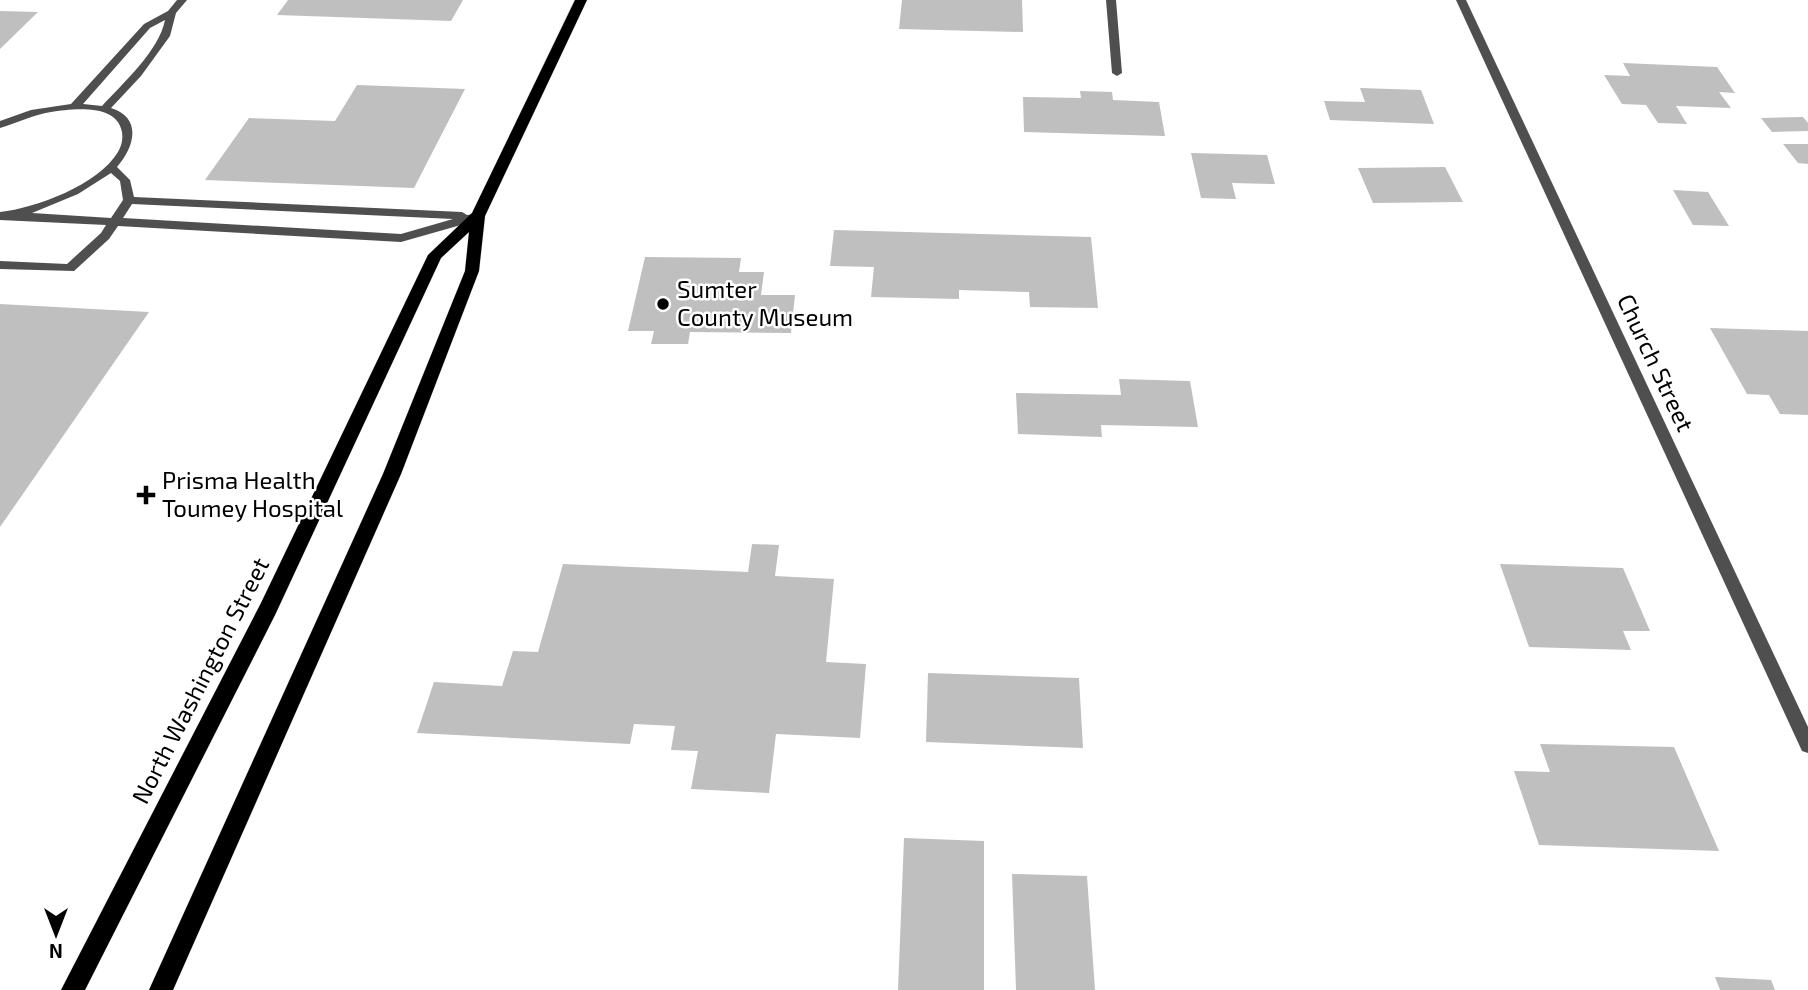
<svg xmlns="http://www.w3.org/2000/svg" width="1808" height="990" viewBox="0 0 1808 990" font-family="'Exo 2',sans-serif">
<rect width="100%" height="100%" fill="#fff"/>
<path fill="#bfbfbf" d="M288,0H463L451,21L277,15Z
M902,0H1022L1023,32L899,29Z
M0,11L38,12L0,49Z
M1623,63L1717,67L1735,93L1719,92L1731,108L1676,106L1687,124L1658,123L1646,105L1622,104L1604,75L1630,76Z
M357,85L465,89L414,188L205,180L249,118L335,121Z
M1360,88L1421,90L1434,124L1330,120L1324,101L1365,102Z
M1080,91L1112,92L1113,100L1159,102L1165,136L1024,132L1023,97L1081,98Z
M1803,117L1808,123V131L1772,132L1761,118Z
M1783,144H1808V164L1798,163Z
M1191,153L1267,155L1275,184L1232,183L1236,199L1201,198Z
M1445,167L1463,202L1373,203L1358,168Z
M1673,190L1708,192L1729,226L1693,225Z
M834,230L1091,237L1098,308L1030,307L1029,292L959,290V299L871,297L874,267L830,266Z
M645,257L741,258L739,272H764L761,295H795L791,333L690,332L688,344H651L654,331H628Z
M0,304L149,312L0,527Z
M1710,328L1808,331V415L1780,414L1769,395L1747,394Z
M1119,379L1190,381L1198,427L1101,425L1102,437L1018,434L1016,393L1121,395Z
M752,544L779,545L775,576L834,579L826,662L866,664L860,738L776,734L769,793L691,789L698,751L671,750L675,726L634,724L630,744L417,733L434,682L502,686L513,651L538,652L563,564L748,572Z
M1500,564L1623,568L1650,631H1623L1631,650L1529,647Z
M928,673L1079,678L1083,748L926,742Z
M1540,744L1674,747L1719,851L1539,845L1514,771L1550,772Z
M904,838L984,841V990H898Z
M1012,874L1087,876L1095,990H1016Z
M1715,977L1771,980L1775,990H1720Z"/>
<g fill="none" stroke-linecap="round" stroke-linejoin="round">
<defs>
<path id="primary" d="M575,0H587L485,216L479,271L401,474L173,990H149L383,474L465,271L469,232L441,258L275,615L85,990H61L261,603L428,255L472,213Z"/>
</defs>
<use href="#primary" stroke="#dbdbdb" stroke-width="1"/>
<path fill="#4f4f4f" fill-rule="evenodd" d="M177,0H187L176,13L170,36L141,76L111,108C143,118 134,148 117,167L130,180L134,197L462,212L467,215L482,213V219L401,242L118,226L109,239L74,271L0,269V261L67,264L101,233L106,225L0,220V212C36,208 98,185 118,152C122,145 123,139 122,132C117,103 72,109 51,112C33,115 17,123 0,128V121L31,110L71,104L144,24L168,11ZM165,20C159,51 123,83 102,106L83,104L150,28ZM111,173L120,181L123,200L111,218L32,213L78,194ZM132,204L453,219L401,234L123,218Z
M1106,0H1116L1122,73L1117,76L1112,73Z"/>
<path fill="#4f4f4f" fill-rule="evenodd" d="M1456,0H1466L1808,727V753L1802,751Z"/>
<use href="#primary" fill="#000" fill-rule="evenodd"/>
</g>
<g fill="#000" stroke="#fff" stroke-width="2.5">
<circle cx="663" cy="304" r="7"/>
<path d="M142.5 484.5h7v7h7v7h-7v7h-7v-7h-7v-7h7z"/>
</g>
<g text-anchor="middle" stroke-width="5" stroke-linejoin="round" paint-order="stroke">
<g font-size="24" fill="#000" stroke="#fff" text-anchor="start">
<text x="677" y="298">Sumter<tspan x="677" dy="28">County Museum</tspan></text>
<text x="162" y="489">Prisma Health<tspan x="162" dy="28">Toumey Hospital</tspan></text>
</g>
<g font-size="24" fill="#000" stroke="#fff">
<text transform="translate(1655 363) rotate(65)" y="8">Church Street</text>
<text transform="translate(201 681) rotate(-63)" y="8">North Washington Street</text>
</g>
</g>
<g transform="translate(56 934) rotate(180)" stroke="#ffffff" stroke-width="5" paint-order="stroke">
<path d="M0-5L12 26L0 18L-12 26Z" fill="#000000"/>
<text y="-10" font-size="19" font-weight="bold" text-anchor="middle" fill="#000000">N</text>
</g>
</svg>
